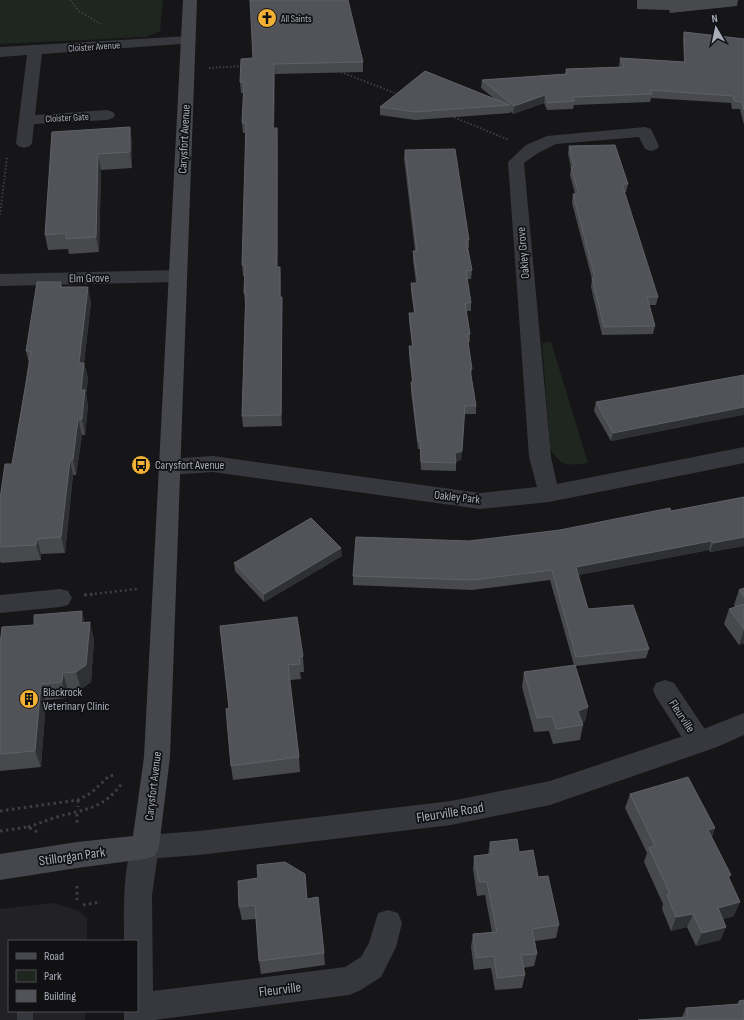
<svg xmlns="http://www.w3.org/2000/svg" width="744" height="1020" viewBox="0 0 744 1020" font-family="'Sofia Sans Condensed',sans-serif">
<rect width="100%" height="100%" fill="#161618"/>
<path fill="#222225" d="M53,903L77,910L87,918V941H9V1011H85V1020H0V909Z"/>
<path fill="#1e261f" d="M0,0H163L160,31L147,37L0,44Z
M551,342L588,463C567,465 563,468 550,449L542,343Z"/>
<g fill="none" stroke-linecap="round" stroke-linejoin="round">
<path stroke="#3d3f44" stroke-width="2" stroke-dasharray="1.5 2" stroke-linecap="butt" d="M70,0L79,11L101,24
M209,68L242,66
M341,72L400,95
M451,116L509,140
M0,215L7,157"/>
<path stroke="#3d3f44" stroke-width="2.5" stroke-dasharray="2 3" stroke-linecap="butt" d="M85,595L137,589"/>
<path stroke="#3d3f44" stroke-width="3" stroke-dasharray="2.5 3.5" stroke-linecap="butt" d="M84,595L94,594
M78,800V807
M0,811L78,800L91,793L109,776L116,775
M77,814V825
M28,827C38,824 47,820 57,817C88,808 102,810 123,782
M0,831L28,827L37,832
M77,886V900
M83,905L101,902"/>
<path fill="#37383d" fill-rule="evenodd" d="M17,1011H33V1020H17Z"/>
<path fill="#37383d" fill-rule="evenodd" d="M189,36L194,37L196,40L194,43L42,54L35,115L107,110L113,112L115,115L113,118L107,120L34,124L32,143L30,146L24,148L18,146L16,143L27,55L0,57V47Z
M645,127L651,129L659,146L657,149L651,151L645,149L639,137L556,144L538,153L524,163L551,457L557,484L744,447V463L549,502L480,509L213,472L169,475L161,472L158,467L161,462L169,459L213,456L480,493L537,487L529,457L508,162L526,145L547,136Z
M177,270L184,272L186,276L184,280L177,282L0,286V274Z
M60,589L68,591L72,598L68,605L60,607L0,613V595Z
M665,680L674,683L708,734L712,742L708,750L699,753L690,750L656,697L653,690L656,683Z
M145,835L155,838L159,847L152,895L153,991L345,967L361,957L369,943L378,913L388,910L398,913L402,923L396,947L381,977L359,991L349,995L154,1020H124V1011H137V941H124C124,910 122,867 135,838Z"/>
<path fill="#37383d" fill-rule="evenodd" d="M744,713V735L717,747L550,805L451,825L199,855L145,859L135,856L131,847L135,838L145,835L199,831L451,801L550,781L701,730Z"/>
<path fill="#45474d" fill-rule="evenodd" d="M183,0H197L170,757L159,847L155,856L145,859L77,868L0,880V854L77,842L133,836L144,757Z"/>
</g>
<path fill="#47494d" d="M637,0H738L737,6L670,13L669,10L637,9Z
M684,32L744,39V125L740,109H732L731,103L651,98L650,102L574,105L573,109L547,110L544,103L513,114L510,111V113L415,120L380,115V107L495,99L481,88L482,80L565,74L566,69L620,67L619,66L620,58L684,62L683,39Z
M253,58L363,62V72L275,74L274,128L278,139L277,267L281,278V297H282V426L243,427L242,416L245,304L244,293L245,276H243L242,265L246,133H243L242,123L244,93H241L240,82Z
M52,132L132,142V168L101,170L99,252L69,254L68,249L48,250L45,235Z
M569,146L628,184L626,192H624L658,297L656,305H649L655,326L653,334L602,335L591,287L592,279L572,203L573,194H575L570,175L571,168L568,154Z
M405,150L469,240V248H468L472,270L471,279H467L471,303V311H466L470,334V342H468L472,369L471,376L476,406V414H464L461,460L456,461V471L421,470L420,449H418L411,391V382H412L409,355V346H412L409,321V313H414L411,291V283H416L413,260V251H415L404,158Z
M61,282L62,287L91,302L84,363L88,378L86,394L88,406L85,435H82L76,475H73L65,553L41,554V560L1,563L0,561V499L12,464L29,363L26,351Z
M596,402L691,425L611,441L594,411Z
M744,497V546L710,552L709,550L578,575L588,609L649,649L646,658L575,666L588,707L585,721L582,723L583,725L580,740L553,744L549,731L534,732L522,687L524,672L574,665L550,580L472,590L353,585V576L469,541L560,530L671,511Z
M342,556L264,602L235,571L234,563Z
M744,588V643L739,645L724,624L729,609L735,607L734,605L739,590Z
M85,622L94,639L91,682L81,689L68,690L67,698L46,700L41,767L0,771V645Z
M220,626L303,656L304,672H300L301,679L290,680L299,757L300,772L233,780L231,766L229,708Z
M630,794L715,828L712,837L729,880L734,916L723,919L726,927L720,940L696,946L687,927L671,931L662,909L663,904L644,862L647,853L625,808Z
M490,842L519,852L538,877L559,925L556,938L535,941L537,954L534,966L523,968L525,975L522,988L495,990L491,968L474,970L471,947L473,934L492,932L485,895L477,896L473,869L474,856L488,855Z
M307,899L324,953L325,965L261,974L259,961L256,919L242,920L239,907Z
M739,1001L744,1020L682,1017L686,1008L737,1004Z"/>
<path fill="#2f3033" d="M274,64L275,74L274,139L273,128Z
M545,95L544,103L513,114L514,106Z
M130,127L132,142V168L130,152Z
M277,128L278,139L277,278Z
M98,154L101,170L99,252L96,237Z
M280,267L281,278V308L280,297Z
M88,287L91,302L84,363L88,378L86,394L88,406L85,435L82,419L79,363Z
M282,297V426L281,415Z
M744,407V415L691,425L611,441L613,433L694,417Z
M78,419L82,435L76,475L73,459Z
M462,451L461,460L455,461V453Z
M70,460L73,475L65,553L61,537Z
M744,537V546L710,552L713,543Z
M37,539L41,554V560L36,545Z
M711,541L709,550L574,576L576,567Z
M341,548L342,556L264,602V594Z
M82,611L86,628L81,623Z
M90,622L94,639L91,682L81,689L76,672Z
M744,629V643L739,645Z
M63,673L68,690L67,698L62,682Z
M41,684L46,700L41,767L35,751Z
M588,707L585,721L575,726L578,711Z
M715,828L710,842L708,830Z
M731,875L725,889L728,876Z
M740,902L734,916L712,922L718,908Z
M693,914L687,927L671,931L676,917Z
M726,927L720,940L696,946L702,933Z"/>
<path fill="#525359" stroke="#5f6168" d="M250,0H348L363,62L274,64L273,128H277V267H280V297H282L281,415L242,416L246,293H244L245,265H242L246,123H242L244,82H240L241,59L253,58Z
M684,32L744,39V110L742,102L734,101L733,96L650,90L652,94L573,97L574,101L548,103L545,95L514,106L482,80L567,74L566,69L624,67L620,58L685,62Z
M425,71L510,105L415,112L380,107Z
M130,127V152L98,154L96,237L66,239V233L45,235L52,132Z
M615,145L628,184H622L658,297H647L655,326L604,327L592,278H595L573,194H579L571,167H574L569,146Z
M455,149L469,240H466L472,270L466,271L471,303H465L470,334H467L472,369H470L476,406H465L462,451L455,453L456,463L421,462L420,441H418L411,382H413L409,346H413L409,313H415L411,283H418L413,251H417L405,150Z
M37,282H61L60,287H88L79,363H84L81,390H85L82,419H78L73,459L70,460L61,537L37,539L36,545L0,547V499L5,464H12L25,389L31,351H26Z
M744,375V407L694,417L613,433L596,402Z
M744,497V537L713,543L711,541L576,567L588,609L633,605L649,649L576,657L552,570L473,580L353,576L356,537L469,541L560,530L670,508L671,511Z
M311,518L341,548L264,594L234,563Z
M744,588V597L739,590Z
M744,604V629L729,609Z
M82,611L81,623L90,622L86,665L76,672L63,673L62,682L41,684L35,751L0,754V645L2,627L34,625V615Z
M297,617L303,656L299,657L300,664L288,665L299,757L231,766L226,709L229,708L220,626Z
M575,665L588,707L578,711L583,725L556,729L552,716L537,718L524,672Z
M688,777L715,828L708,830L731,875L728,876L740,902L718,908L726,927L702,933L693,914L676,917L667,895L670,894L649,848L655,846L630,794Z
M517,839L519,852L533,850L538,877L548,876L559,925L532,929L537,954L521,955L525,975L497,978L494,956L476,958L473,934L497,932L487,882H479L474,856L492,854L490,842Z
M285,862L305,874L307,899L318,897L324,953L259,961L255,905L239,907L238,881L258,878L257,865Z
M744,1000V1020H638L688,1017L686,1008L740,1004L739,1001Z"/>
<defs>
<symbol id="church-disc" viewBox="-11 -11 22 22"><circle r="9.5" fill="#f2b134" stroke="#111113"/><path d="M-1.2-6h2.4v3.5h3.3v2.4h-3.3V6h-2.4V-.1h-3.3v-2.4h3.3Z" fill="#111"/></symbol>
<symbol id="bus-disc" viewBox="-11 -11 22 22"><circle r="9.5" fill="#f2b134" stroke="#111113"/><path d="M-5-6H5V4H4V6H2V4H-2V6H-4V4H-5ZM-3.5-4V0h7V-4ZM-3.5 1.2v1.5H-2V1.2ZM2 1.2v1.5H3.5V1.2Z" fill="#111"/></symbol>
<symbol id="building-disc" viewBox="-11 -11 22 22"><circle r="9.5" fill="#f2b134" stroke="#111113"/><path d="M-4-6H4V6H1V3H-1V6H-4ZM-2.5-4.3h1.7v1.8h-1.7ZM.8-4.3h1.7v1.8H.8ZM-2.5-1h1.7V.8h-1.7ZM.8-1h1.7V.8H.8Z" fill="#111"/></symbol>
</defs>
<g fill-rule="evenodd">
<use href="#church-disc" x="256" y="7" width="22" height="22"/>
<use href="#bus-disc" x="130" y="454" width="22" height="22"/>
<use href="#building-disc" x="18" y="688" width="22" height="22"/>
</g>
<g text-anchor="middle" stroke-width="3.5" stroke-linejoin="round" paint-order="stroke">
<g font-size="10" fill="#a8adb8" stroke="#111113" text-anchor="start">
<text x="281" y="22">All Saints</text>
</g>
<g font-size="10" fill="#a8adb8" stroke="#111113">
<text transform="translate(94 46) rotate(-4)" y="4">Cloister Avenue</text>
<text transform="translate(67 117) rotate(-3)" y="4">Cloister Gate</text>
</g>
<g font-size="12" fill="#a8adb8" stroke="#111113">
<text transform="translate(184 139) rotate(-87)" y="4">Carysfort Avenue</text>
<text transform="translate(523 253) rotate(-95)" y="4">Oakley Grove</text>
<text transform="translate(89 278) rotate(-1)" y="4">Elm Grove</text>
<text transform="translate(457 497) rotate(6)" y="4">Oakley Park</text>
<text transform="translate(682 716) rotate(57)" y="4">Fleurville</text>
<text transform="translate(153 786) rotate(-83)" y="4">Carysfort Avenue</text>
</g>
<g font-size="12" fill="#a8adb8" stroke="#111113" text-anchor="start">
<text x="155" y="469">Carysfort Avenue</text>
<text x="43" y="696">Blackrock<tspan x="43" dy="14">Veterinary Clinic</tspan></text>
</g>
<g font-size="14" fill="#a8adb8" stroke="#111113">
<text transform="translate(450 812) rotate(-9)" y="5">Fleurville Road</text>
<text transform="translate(72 856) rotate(-8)" y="5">Stillorgan Park</text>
<text transform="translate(280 989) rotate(-7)" y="5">Fleurville</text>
</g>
</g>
<rect x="8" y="940" width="130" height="72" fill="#111113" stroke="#4d4f55"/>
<rect x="16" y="953" width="20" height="6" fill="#45474d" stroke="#4d4f55"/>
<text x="44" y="960" font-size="12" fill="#a8adb8">Road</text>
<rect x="16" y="970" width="20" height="12" fill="#1e261f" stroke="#4d4f55"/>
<text x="44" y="980" font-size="12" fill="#a8adb8">Park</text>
<rect x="16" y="990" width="20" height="12" fill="#525359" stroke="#4d4f55"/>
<text x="44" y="1000" font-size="12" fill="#a8adb8">Building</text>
<g transform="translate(716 28) rotate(351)" stroke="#111113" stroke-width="3" paint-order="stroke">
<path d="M0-3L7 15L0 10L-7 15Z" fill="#a8adb8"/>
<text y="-6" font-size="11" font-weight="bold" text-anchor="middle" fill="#a8adb8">N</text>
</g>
</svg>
